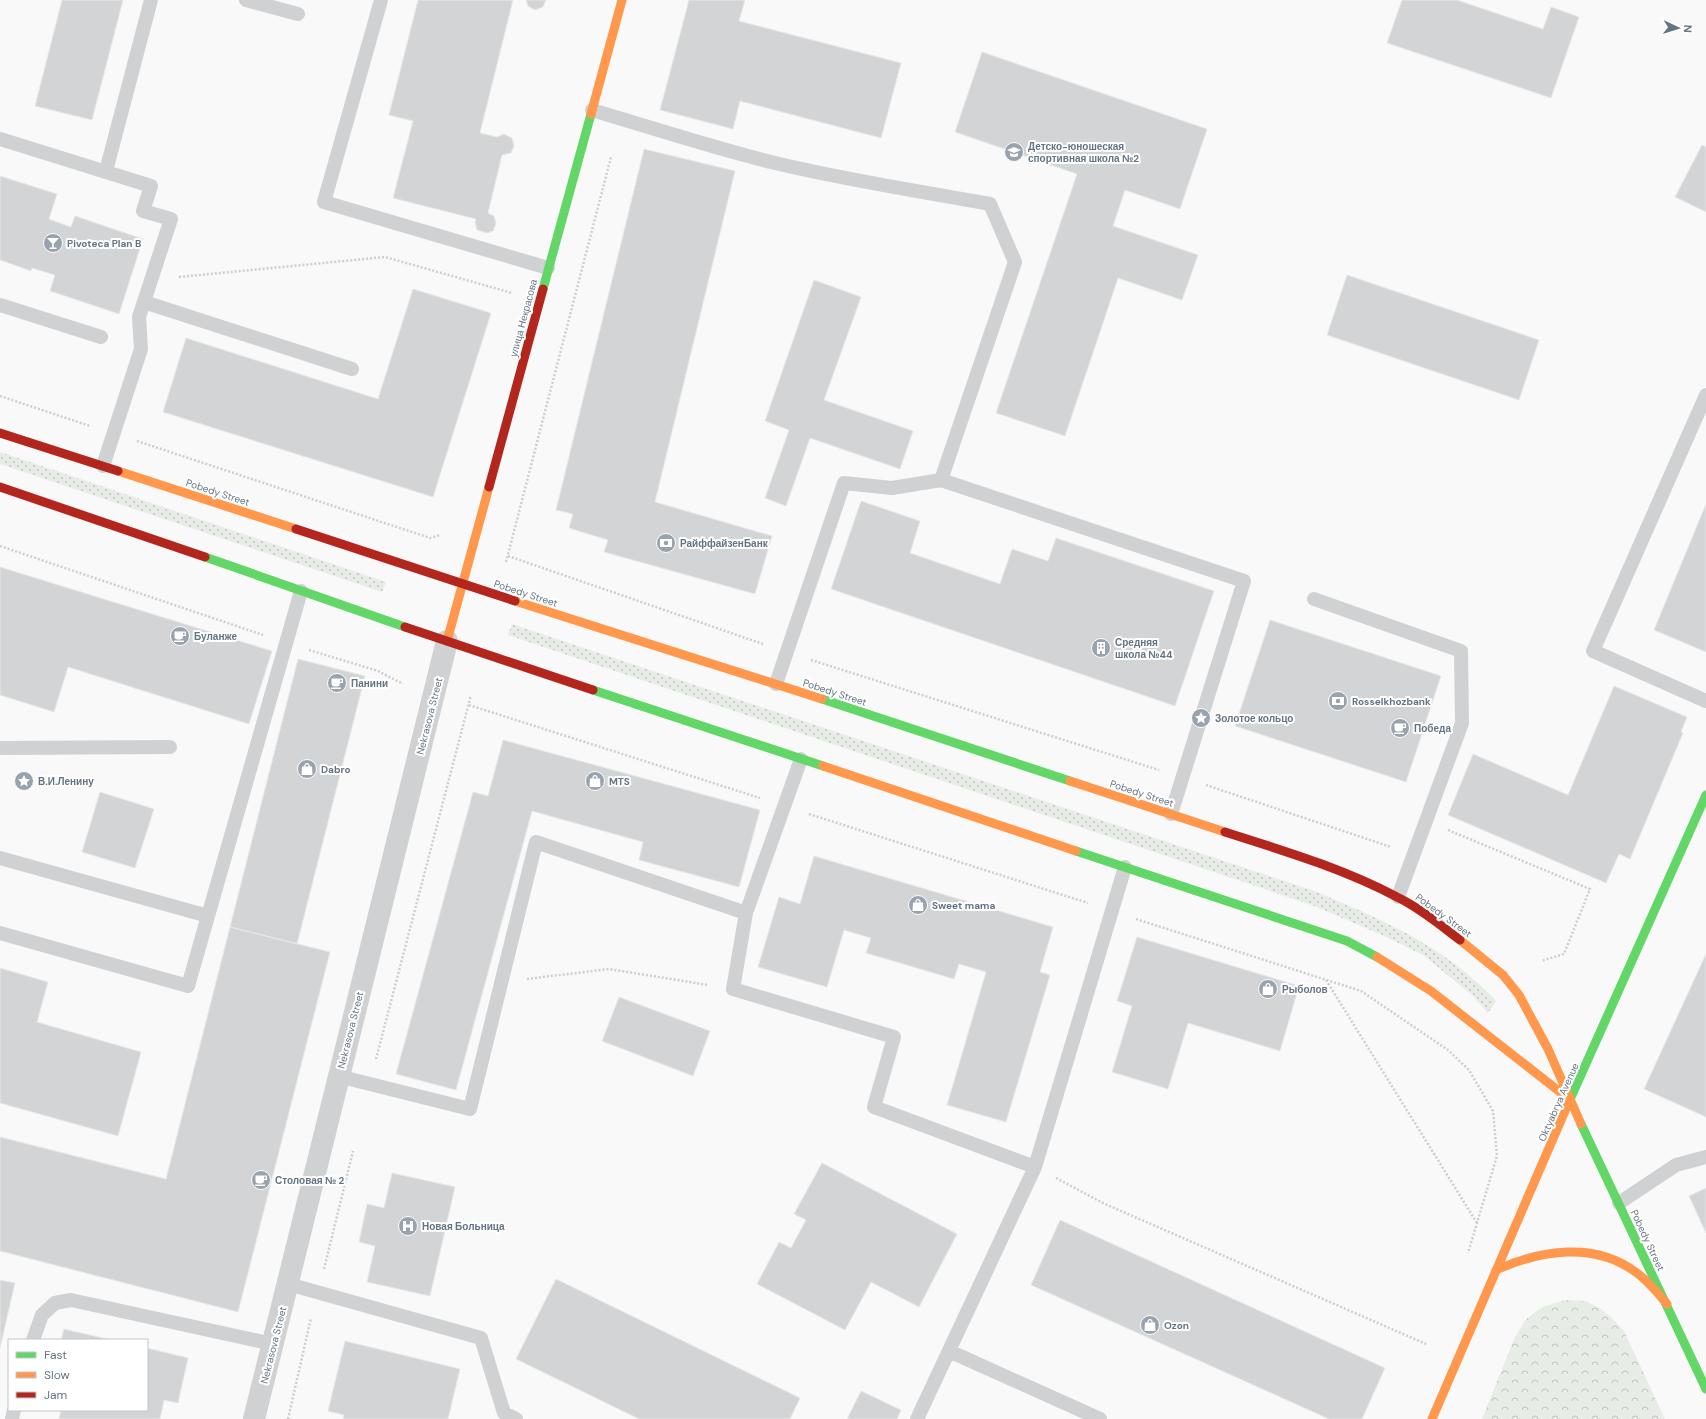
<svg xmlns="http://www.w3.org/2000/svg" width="1706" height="1419" viewBox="0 0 1706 1419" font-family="'DM Sans',sans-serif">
<defs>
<pattern id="grass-dots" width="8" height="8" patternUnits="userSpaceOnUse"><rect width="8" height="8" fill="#e8ece7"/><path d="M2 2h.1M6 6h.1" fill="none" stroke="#c0c4c1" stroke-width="1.8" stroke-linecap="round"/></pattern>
<pattern id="forest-crowns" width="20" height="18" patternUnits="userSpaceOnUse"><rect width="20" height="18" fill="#e8ece7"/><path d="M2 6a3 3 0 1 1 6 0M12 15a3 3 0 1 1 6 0" fill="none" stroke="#c0c4c1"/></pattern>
</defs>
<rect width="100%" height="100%" fill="#f9f9f9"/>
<path fill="url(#grass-dots)" d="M0,452L386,582L382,592L0,464Z
M512,624L1317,892C1384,921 1445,946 1496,1001L1488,1013L1472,995L1423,955L1382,935L1312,905L508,635Z"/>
<path fill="url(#forest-crowns)" d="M1565,1300L1586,1301L1601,1309L1612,1318L1624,1331L1665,1419H1482L1515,1337L1526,1319L1543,1307Z"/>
<path fill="#d2d4d5" stroke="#e8e8e8" d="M62,0H123L92,120L35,106Z
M418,0H513L480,133L497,137L504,134L512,138L514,146L511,153L502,155L488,213L494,216L496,223L493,231L487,233L477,230L475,222L476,219L393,198L413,121L389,115Z
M526,0H546L543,7L535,10L528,6Z
M689,0H745L739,21L901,63L881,138L740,101L733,129L660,110Z
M1402,0H1457L1543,29L1551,7L1579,17L1551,98L1387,43Z
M982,52L1207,129L1180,209L1125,190L1113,226L1198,255L1182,300L1118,278L1065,436L996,413L1077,174L955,132Z
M1702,145L1706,147V212L1675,197Z
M644,149L735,171L655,502L772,536L755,594L604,552L608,540L569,528L573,514L556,510Z
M0,176L57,194L49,219L71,227L75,216L143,239L119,314L50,291L55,275L32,268L31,271L0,260Z
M1347,275L1539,340L1519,400L1327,335Z
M814,280L861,297L824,400L913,431L900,469L810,438L786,506L765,498L789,430L765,421Z
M413,289L491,313L433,497L163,412L186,338L378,399Z
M861,501L920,521L910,553L1000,584L1012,549L1048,561L1056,538L1214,591L1175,706L831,589Z
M1706,504V652L1654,630Z
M0,567L272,651L249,724L68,667L54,712L0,695Z
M1270,620L1441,676L1406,782L1235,726Z
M298,659L365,676L297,944L230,927Z
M1614,686L1687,717L1681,732L1683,733L1630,859L1619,854L1606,883L1448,815L1473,754L1568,795Z
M503,740L760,810L739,887L639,860L643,842L532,811L456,1090L396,1074L473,792L488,796Z
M100,792L154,809L135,868L82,852Z
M814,856L1053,927L1040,972L1050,975L1006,1122L947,1105L986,972L959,964L954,979L866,953L871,938L844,930L827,987L758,967L779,897L800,904Z
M230,927L330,952L238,1312L0,1251V1137L166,1179Z
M1137,937L1299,986L1280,1051L1188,1023L1168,1089L1112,1072L1132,1006L1117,1001Z
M1706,954V1117L1644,1089Z
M0,968L48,982L37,1022L141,1052L118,1136L0,1103Z
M619,997L710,1031L693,1076L602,1041Z
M822,1163L957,1234L919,1307L871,1282L845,1330L757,1284L779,1242L791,1248L806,1220L794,1214Z
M392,1173L455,1187L430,1296L367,1282L375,1246L359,1242L367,1204L384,1208Z
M1706,1188V1233L1689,1196Z
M1060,1220L1385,1368L1362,1419H1329L1031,1285Z
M556,1279L800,1398L790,1419H639L516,1359Z
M0,1280L15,1283L0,1348Z
M64,1329L111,1340H61Z
M345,1341L460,1369L448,1419H343L344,1415L328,1411Z
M147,1348L188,1358L178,1403L164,1400L160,1419H59L61,1410H147Z
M861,1391L901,1410L897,1419H847Z"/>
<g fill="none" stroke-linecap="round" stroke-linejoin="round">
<path stroke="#cdcecf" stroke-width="2.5" stroke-dasharray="2 2" stroke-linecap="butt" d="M179,277L385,257L512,293
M0,396L90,426
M137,441L430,538L440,535
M0,546L263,635
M508,556L763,644
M506,562L611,157
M309,650L378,671L403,684
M811,660L1159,770
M469,705L760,798
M1206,785L1391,847
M809,814L1088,903
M1448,830L1590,889L1564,954L1541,961
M1136,919L1361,991L1448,1050L1469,1070L1493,1111L1497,1156L1468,1253
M527,979L609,969L708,985
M1326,980L1477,1223
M376,1059L471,695
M1056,1178L1105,1204L1426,1344
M324,1269L353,1151
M288,1419L311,1318"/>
<path stroke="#cfd1d2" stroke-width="14" d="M246,0L298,14
M381,0L324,202L548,268
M592,110C653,128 713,148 775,163C846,180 918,191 990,204L1015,262L941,480L892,488L844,483L776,684
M0,139L151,186L143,211L171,219L139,317L141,349L103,466
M106,171L151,0
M144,302L352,369
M0,305L101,337
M1706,395L1593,651L1706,701
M941,480L1244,581L1171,814
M1314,599L1461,651L1462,723L1398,897
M0,748L170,747
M0,858L208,916
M746,913L733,989L894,1037L874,1107L1035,1167L1125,867
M0,933L188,986L301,591
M338,1076L470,1109L536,842L746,913L801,759
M1619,1203L1676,1165L1706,1157
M288,1284L481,1338L504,1413L516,1419
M33,1340L42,1315L55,1303L71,1300L273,1344
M949,1351L1100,1419
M12,1419L14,1410
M917,1419L1035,1167"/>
<path stroke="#cfd1d2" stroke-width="22" d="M254,1419L447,641"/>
<path stroke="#63d668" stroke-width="9" d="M543,289L591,114
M205,557L405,627
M593,690L823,766
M822,699L1070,781
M1076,851L1347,941L1377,957
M1568,1104L1706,795
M1581,1124L1706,1389"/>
<path stroke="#ff974d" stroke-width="9" d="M591,114L622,0
M118,471L296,529
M515,601L822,699
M447,641L489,487
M823,766L1076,851
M1070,781L1225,832
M1460,940L1503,975L1519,995L1548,1049L1581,1124
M1377,957L1431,991L1569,1099
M1496,1270C1541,1250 1595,1241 1637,1273C1649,1282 1658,1293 1667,1304
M1432,1419L1568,1104"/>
<path stroke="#b3261e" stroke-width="9" d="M0,433L118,471
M0,487L205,557
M489,487L543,289
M296,529L515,601
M405,627L593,690
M1225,832C1284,851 1342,868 1397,897C1420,908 1440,925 1460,940"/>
</g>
<defs>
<symbol id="school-disc" viewBox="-11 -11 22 22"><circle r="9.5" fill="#98a3ad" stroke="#fff"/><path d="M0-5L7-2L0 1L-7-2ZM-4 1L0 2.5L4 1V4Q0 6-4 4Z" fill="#fff"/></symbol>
<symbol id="bar-disc" viewBox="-11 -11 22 22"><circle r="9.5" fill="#98a3ad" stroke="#fff"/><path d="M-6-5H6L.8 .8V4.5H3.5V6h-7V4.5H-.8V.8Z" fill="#fff"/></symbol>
<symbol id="bank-disc" viewBox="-11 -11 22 22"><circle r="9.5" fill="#98a3ad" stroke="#fff"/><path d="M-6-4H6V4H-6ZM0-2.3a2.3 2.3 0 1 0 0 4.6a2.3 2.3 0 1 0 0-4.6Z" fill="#fff"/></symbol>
<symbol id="cafe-disc" viewBox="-11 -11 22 22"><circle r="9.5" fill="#98a3ad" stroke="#fff"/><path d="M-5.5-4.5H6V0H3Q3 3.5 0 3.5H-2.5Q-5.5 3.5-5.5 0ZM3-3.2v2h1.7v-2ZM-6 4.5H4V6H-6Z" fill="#fff"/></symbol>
<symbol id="building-disc" viewBox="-11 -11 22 22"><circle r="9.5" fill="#98a3ad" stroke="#fff"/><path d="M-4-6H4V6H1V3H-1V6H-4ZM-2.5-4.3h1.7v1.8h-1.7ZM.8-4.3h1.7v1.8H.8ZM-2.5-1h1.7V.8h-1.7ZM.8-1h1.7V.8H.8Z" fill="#fff"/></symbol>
<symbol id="sight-disc" viewBox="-11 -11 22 22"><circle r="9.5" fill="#98a3ad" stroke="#fff"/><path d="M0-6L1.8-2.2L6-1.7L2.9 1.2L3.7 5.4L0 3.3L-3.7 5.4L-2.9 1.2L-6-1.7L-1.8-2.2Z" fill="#fff"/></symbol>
<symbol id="shop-disc" viewBox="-11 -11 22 22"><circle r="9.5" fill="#98a3ad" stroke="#fff"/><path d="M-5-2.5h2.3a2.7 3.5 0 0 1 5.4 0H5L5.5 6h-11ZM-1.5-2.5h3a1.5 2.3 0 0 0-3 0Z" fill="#fff"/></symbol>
<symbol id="hospital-disc" viewBox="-11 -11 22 22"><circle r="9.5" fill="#98a3ad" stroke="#fff"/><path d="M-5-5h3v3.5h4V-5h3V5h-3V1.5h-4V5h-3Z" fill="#fff"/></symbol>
</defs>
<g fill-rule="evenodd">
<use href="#school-disc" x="1003" y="141" width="22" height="22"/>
<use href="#bar-disc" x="42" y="232" width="22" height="22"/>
<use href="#bank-disc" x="655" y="532" width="22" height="22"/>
<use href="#cafe-disc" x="169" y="625" width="22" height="22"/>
<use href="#building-disc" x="1090" y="637" width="22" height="22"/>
<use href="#cafe-disc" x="326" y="672" width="22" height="22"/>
<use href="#bank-disc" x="1327" y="690" width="22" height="22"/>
<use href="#sight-disc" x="1190" y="707" width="22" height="22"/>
<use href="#cafe-disc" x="1389" y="717" width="22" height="22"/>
<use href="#shop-disc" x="296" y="758" width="22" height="22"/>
<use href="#sight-disc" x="13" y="770" width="22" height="22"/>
<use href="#shop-disc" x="584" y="770" width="22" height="22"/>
<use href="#shop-disc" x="907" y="894" width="22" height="22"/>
<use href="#shop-disc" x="1257" y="978" width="22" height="22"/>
<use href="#cafe-disc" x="250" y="1169" width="22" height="22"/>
<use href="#hospital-disc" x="397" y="1215" width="22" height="22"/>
<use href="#shop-disc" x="1139" y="1314" width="22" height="22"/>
</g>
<g text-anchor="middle" stroke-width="4" stroke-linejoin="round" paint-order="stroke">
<g font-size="10" font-weight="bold" fill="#647484" stroke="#fff" text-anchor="start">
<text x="1028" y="150">Детско-юношеская<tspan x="1028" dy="12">спортивная школа №2</tspan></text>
<text x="67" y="247">Pivoteca Plan B</text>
<text x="680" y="547">РайффайзенБанк</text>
<text x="194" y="640">Буланже</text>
<text x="1115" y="646">Средняя<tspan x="1115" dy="12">школа №44</tspan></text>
<text x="351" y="687">Панини</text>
<text x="1352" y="705">Rosselkhozbank</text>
<text x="1215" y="722">Золотое кольцо</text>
<text x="1414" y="732">Победа</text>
<text x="321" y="773">Dabro</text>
<text x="38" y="785">В.И.Ленину</text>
<text x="609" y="785">MTS</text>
<text x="932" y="909">Sweet mama</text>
<text x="1282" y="993">Рыболов</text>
<text x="275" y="1184">Столовая № 2</text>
<text x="422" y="1230">Новая Больница</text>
<text x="1164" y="1329">Ozon</text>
</g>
<g font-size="10" fill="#647484" stroke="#fff">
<text transform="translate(523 318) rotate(-75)" y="4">улица Некрасова</text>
<text transform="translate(218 492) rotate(18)" y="4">Pobedy Street</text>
<text transform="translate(526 593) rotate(18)" y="4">Pobedy Street</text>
<text transform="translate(835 692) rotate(18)" y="4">Pobedy Street</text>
<text transform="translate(429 716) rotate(-76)" y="4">Nekrasova Street</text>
<text transform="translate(1142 793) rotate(18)" y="4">Pobedy Street</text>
<text transform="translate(1444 915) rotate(36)" y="4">Pobedy Street</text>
<text transform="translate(350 1030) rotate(-76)" y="4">Nekrasova Street</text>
<text transform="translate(1558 1102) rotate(-66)" y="4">Oktyabrya Avenue</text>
<text transform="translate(1648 1240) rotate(65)" y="4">Pobedy Street</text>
<text transform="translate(273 1345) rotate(-76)" y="4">Nekrasova Street</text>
</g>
</g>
<rect x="8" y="1339" width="140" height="72" fill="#ffffff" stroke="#c1c7ce"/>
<rect x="16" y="1352" width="20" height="6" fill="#63d668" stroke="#c1c7ce"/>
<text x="44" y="1359" font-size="12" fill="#647484">Fast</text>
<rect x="16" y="1372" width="20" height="6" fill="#ff974d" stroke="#c1c7ce"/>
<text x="44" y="1379" font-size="12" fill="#647484">Slow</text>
<rect x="16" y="1392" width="20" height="6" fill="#b3261e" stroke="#c1c7ce"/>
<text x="44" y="1399" font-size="12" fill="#647484">Jam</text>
<g transform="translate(1678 28) rotate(94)" stroke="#ffffff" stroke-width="3" paint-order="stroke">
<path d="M0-3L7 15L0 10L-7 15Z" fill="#647484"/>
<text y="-6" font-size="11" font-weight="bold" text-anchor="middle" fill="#647484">N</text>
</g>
</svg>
